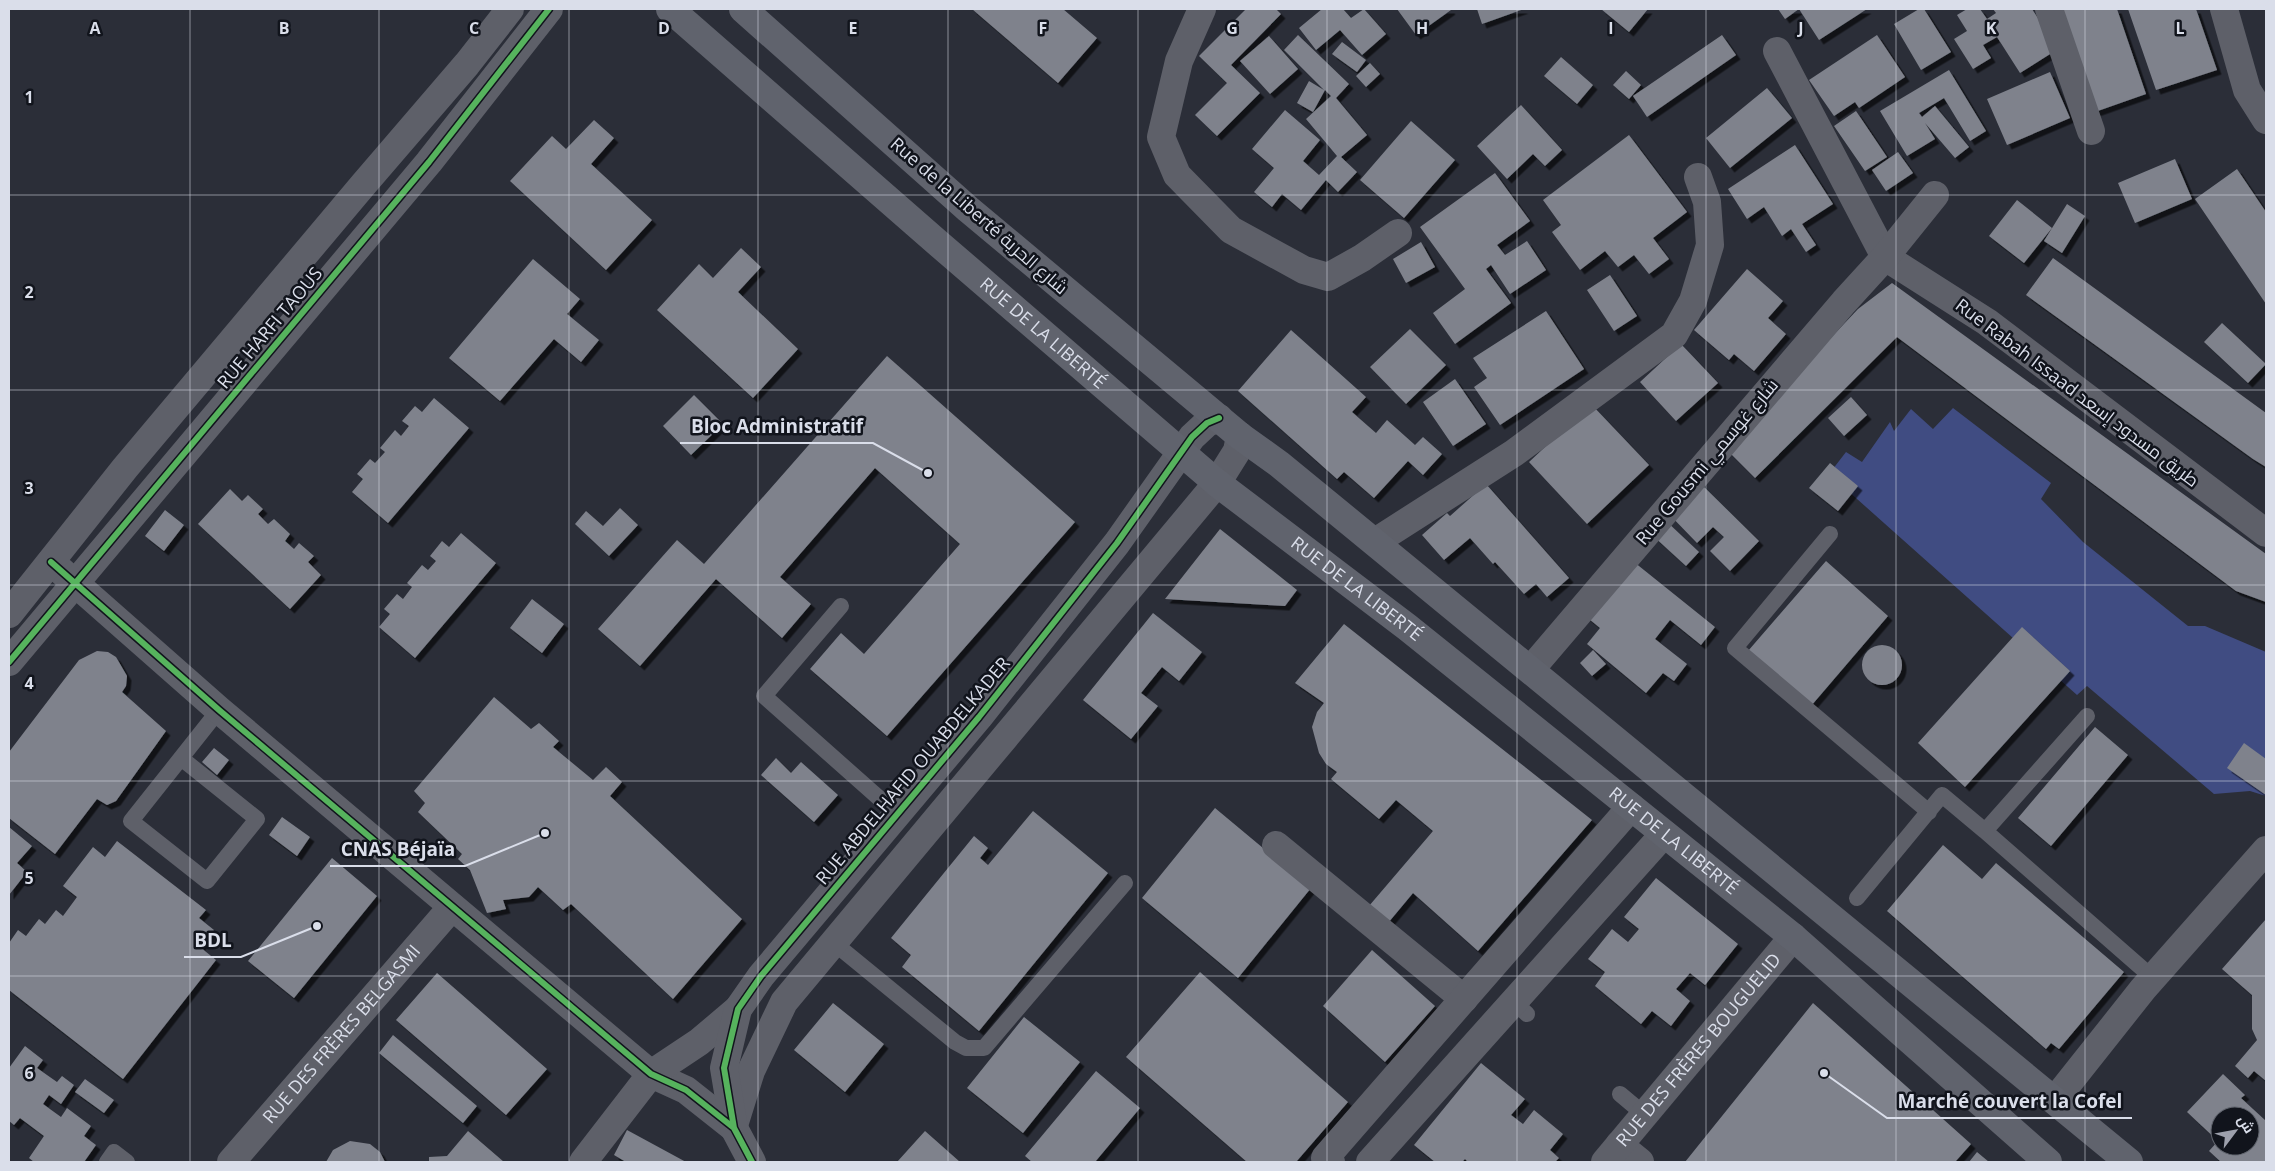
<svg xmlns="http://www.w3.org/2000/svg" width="2275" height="1171" viewBox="0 0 2275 1171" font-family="'Open Sans',Cairo,sans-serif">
<defs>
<filter id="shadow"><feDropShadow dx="4.5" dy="4.5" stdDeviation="0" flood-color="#0009"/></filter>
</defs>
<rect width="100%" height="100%" fill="#2b2e38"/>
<path fill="#404c82" d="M1953,408L2051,483L2041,499L2083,542L2188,626H2205L2266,652V796L2250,791L2214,794L2087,686L2077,695L1829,474L1846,452L1862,462L1890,422L1894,431L1911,409L1933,429Z"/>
<path fill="#7f828c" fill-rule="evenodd" filter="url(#shadow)" d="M972,9H1063L1097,38L1058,83Z
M1246,9H1276L1281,14L1231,65L1260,93L1217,136L1195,115L1227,83L1199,56Z
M1322,9H1343L1351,18L1364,9L1386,34L1362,55L1340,30L1316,50L1299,28Z
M1397,9H1450L1451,10L1416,35Z
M1477,9H1524L1482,24Z
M1601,9H1648L1629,32Z
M1778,9H1867L1819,40L1799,9L1785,19Z
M1919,9H1924L1951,52L1921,70L1894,24Z
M1967,9H1980L1987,19L1996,13L1993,9H2032L2058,49L2020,73L1997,37L1983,45L1991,58L1973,69L1954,39L1967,31L1957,15Z
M2056,9H2117L2146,94L2092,113Z
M2128,9H2196L2217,70L2156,90Z
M1298,35L1349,84L1336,98L1367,135L1341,157L1357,172L1338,192L1326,180L1301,210L1282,194L1272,207L1254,192L1274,168L1252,149L1285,110L1320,140L1303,161L1319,175L1337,156L1306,119L1331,96L1325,90L1313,112L1297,103L1309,81L1324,90L1284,50Z
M1722,35L1736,55L1647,117L1633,96Z
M1877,35L1905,77L1859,108L1855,102L1834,116L1809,80Z
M1269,36L1298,69L1270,94L1240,61Z
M1342,42L1366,60L1357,72L1332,54Z
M1561,57L1593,85L1577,104L1544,76Z
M1370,63L1380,74L1366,87L1356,76Z
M1949,70L1986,131L1970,141L1944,98L1919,113L1922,117L1935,106L1969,147L1955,158L1925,123L1935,139L1907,156L1880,111Z
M1626,71L1641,85L1629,99L1613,85Z
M2050,72L2070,118L2007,145L1987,99Z
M1767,88L1792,118L1730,168L1706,138Z
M1521,105L1562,150L1545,166L1533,154L1507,179L1477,146Z
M1856,111L1887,157L1865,171L1834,126Z
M594,120L614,138L591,164L652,220L606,270L510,181L552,136L566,149Z
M1411,121L1455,160L1404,218L1360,180Z
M1629,135L1687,212L1653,238L1669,259L1649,274L1634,255L1618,267L1605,251L1580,270L1552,232L1561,225L1543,200Z
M1795,145L1833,204L1802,224L1816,245L1806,252L1791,229L1782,236L1764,207L1747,219L1728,189Z
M1898,152L1913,173L1886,191L1872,170Z
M2175,159L2192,199L2135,223L2118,183Z
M2237,169L2266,212V304L2195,199Z
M1495,173L1530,221L1497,245L1505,255L1527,241L1546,270L1510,294L1491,265L1486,269L1511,303L1455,344L1433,313L1465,289L1420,227Z
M2017,200L2052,228L2024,263L1989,236Z
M2067,204L2085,216L2062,253L2044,241Z
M1421,242L1435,267L1406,283L1393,259Z
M741,248L761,267L738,292L798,349L753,398L657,310L699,264L713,278Z
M2053,258L2266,413V467L2253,459L2026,295Z
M533,259L580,299L567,314L599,340L581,362L554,339L500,401L449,358Z
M1747,269L1783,301L1768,318L1786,334L1754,371L1734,354L1729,360L1694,330Z
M1610,275L1637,316L1614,331L1587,290Z
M1892,283L2266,554V602L2236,591L1897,337L1755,478L1726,449L1858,309Z
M1546,311L1584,369L1500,425L1474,387L1487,378L1473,358Z
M2222,323L2266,364L2248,383L2204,342Z
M1410,329L1446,365L1406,404L1370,367Z
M1291,330L1366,397L1352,412L1376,433L1387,420L1415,445L1423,437L1442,454L1423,475L1408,461L1374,498L1344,472L1337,479L1238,391Z
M1681,344L1718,383L1676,421L1640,382Z
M887,356L1075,522L887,736L810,669L841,633L864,654L960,544L875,468L780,577L811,604L782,638L716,579L640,666L598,629L677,540L704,564Z
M1455,379L1486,424L1453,446L1423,402Z
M694,395L723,424L691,455L663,426Z
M1851,397L1867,415L1844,436L1828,418Z
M434,398L469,428L388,523L352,492L363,479L357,474L370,459L375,463L385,452L380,448L395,430L401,436L409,426L402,421L415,406L422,412Z
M1591,404L1649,465L1587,524L1529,462Z
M1830,463L1858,486L1838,511L1809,488Z
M1699,482L1759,541L1730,571L1710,551L1724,537L1713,527L1697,543L1668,513Z
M1486,484L1569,578L1547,597L1536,584L1524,594L1495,562L1493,564L1470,538L1444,560L1422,535L1447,513L1450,516Z
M230,489L242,501L248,495L263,509L258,514L268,524L274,519L290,534L285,541L294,549L299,543L314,556L308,562L321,575L290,609L198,524Z
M620,508L638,525L609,556L575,524L586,511L603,526Z
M165,510L184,525L164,551L145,536Z
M1665,520L1699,552L1686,566L1651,534Z
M1220,529L1297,590L1285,606L1165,599Z
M461,533L496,563L415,658L379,627L390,614L384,609L397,594L403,599L412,587L407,583L422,565L428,570L436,561L430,556L442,541L449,547Z
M1629,558L1715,627L1701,645L1670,620L1655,639L1687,664L1674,681L1663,673L1646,693L1587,644L1600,628L1583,614Z
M1826,561L1888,616L1811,706L1748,651Z
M532,599L564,624L542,653L510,628Z
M1153,613L1202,652L1179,681L1162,667L1141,693L1158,706L1131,739L1083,700Z
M1344,624L1592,820L1478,951L1413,893L1383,929L1363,913L1433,831L1396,800L1379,819L1331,779L1337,772L1326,764L1319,753L1312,727L1317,712L1324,703L1295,683Z
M2022,627L2070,671L1965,787L1918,743Z
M1862 665a20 20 0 1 1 40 0a20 20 0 1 1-40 0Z
M1593,650L1606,664L1592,676L1580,663Z
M97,651L108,652L116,657L127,676L126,686L122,692L166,731L116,801L107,805L97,799L55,854L9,818V752L79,660Z
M494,697L531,729L539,723L559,741L553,747L593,780L606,767L622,782L610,796L742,919L673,999L571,904L563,910L538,887L529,897L503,900L506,909L487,913L470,870L458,859L462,854L418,812L425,803L414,791Z
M2095,727L2128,755L2051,846L2018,818Z
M2244,743L2266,759V795L2227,768Z
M214,748L229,760L217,775L202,762Z
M776,758L791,773L801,762L838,795L814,822L761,775Z
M1215,808L1311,888L1238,978L1142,898Z
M1033,811L1108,873L979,1031L902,967L911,955L891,938L974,836L988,848L980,858L988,865Z
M282,817L310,837L297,856L269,835Z
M9,827L32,846L17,863L27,872L9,895Z
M117,841L206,910L199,918L214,930L200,947L216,960L123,1079L9,990V943L18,930L26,936L39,919L45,924L56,910L63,916L77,897L63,886L93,847L105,857Z
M1943,845L1982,879L1996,863L2124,972L2059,1049L2051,1043L2046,1049L1887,911Z
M332,858L377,896L294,998L248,961Z
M1656,878L1738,944L1705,985L1690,973L1676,989L1690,1001L1671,1026L1652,1011L1641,1024L1595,986L1605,972L1588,959L1612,929L1628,942L1639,929L1624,917Z
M2266,919V1081L2254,1071L2248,1078L2235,1066L2257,1040L2252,1029V995L2222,969Z
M1372,950L1435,1006L1385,1062L1323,1006Z
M1200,972L1348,1102L1296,1162H1247L1126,1057Z
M437,973L547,1069L506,1115L396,1020Z
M833,1003L884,1044L845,1092L794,1050Z
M1813,1003L1971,1144L1955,1162H1685Z
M1024,1017L1080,1062L1023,1133L967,1088Z
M393,1035L477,1106L463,1123L379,1053Z
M25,1046L43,1060L37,1068L57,1082L62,1076L74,1085L61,1104L49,1095L43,1104L61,1117L67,1108L91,1126L84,1136L96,1145L84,1162H34L29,1158L44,1136L20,1118L14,1125L9,1121V1068Z
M1481,1063L1525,1099L1511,1115L1523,1124L1534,1110L1563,1134L1550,1150L1559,1158L1555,1162H1468L1465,1159L1462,1162H1435L1414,1145Z
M1096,1071L1140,1108L1095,1162H1032L1025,1156Z
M2223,1074L2245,1095L2241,1098L2266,1121V1162H2221L2209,1151L2218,1141L2187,1112ZM2220,1116H2250V1146H2220Z
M85,1079L114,1100L104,1113L75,1092Z
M627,1130L686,1162H626L614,1155Z
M468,1131L504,1162H429V1157L447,1156Z
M925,1131L960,1162H897Z
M350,1141L370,1144L380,1152L385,1162H326L333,1150Z
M1977,1152L1989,1162H1969Z"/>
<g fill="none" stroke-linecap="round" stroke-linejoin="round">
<path stroke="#5e6069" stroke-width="16" d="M1830,534L1735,648L1929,812
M841,606L764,696L897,814
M2087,716L1985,831L2153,978
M181,758L257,819L207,881L131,821L219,710
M1857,898L1942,795L1985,831
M834,943L955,1042L966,1048H984L1125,883
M1515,1003L1527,1014
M1620,1094L1645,1115
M107,1162L114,1152L127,1162"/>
<g stroke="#5e6069" stroke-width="28">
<path d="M1202,9L1179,61L1161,137L1177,175L1231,230L1304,270L1328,277L1362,258L1398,233"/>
<path d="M2049,9L2091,131"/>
<path d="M2224,9L2247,90L2266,120"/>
<path d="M1777,51L1885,257L1987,322L2266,533"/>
<path d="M1375,542L1514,453L1674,335L1693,301L1710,245L1707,202L1698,177"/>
<path d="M51,562L219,710L651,1074L686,1090L734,1128"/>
<path d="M9,614L125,468L363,185L467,64L510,9"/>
<path d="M9,662L429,162L549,9"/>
<path d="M1531,669L1844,302L1885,257L1935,195"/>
<path d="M1276,845L1464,999"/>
<path d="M2055,1100L2143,989L2266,850"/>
<path d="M735,1122L751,1071L784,1002L1217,483L1237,451L1240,436"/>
<path d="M1619,1145L1640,1162"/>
<path id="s1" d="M231,1162L452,907"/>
<path d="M583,1162L651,1074L699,1042L738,1009"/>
<path d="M752,1162L734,1128L724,1068L738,1009L761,976L979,717L1117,543L1192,437L1207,423L1219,418"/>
<path d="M1331,1162L1325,1158L1631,807"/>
<path d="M1370,1162L1664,834"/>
<path id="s2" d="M1605,1162L1793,937"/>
</g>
<g stroke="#60636d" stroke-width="28">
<path id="s3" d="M670,9L939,244L1217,483L1407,627L1793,937L2048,1162"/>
<path d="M743,9L968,209L1240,436L1279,464L2129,1162"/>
</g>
<defs>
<path id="cycleway" d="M51,562L219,710L651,1074L686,1090L734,1128
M9,662L429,162L549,9
M752,1162L734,1128L724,1068L738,1009L761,976L979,717L1117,543L1192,437L1207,423L1219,418"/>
</defs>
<use href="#cycleway" stroke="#11141c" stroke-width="9"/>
<use href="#cycleway" stroke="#56b35d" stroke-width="6"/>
</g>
<path fill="none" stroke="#dadeea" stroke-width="1" stroke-opacity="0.55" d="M190,9V1162M379,9V1162M569,9V1162M758,9V1162M948,9V1162M1138,9V1162M1327,9V1162M1517,9V1162M1706,9V1162M1896,9V1162M2085,9V1162M9,195H2266M9,390H2266M9,585H2266M9,781H2266M9,976H2266"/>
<g text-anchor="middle" stroke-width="5" stroke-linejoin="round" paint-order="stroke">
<g font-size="18" fill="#dadeea" stroke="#11141c">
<text transform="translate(979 216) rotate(41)" y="6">Rue de la Liberté شارع الحرية</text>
<text transform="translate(270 328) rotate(-50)" y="6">RUE HARFI TAOUS</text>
<text dy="6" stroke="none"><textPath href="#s3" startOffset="494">RUE DE LA LIBERTÉ</textPath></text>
<text transform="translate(2077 393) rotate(37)" y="6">Rue Rabah Issaad طريق مسدود إسعد</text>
<text transform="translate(1707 462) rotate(-50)" y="6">Rue Gousmi شارع غوسمي</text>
<text dy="6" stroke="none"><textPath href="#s3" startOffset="899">RUE DE LA LIBERTÉ</textPath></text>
<text transform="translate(913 771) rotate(-50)" y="6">RUE ABDELHAFID OUABDELKADER</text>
<text dy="6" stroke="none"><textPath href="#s3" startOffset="1304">RUE DE LA LIBERTÉ</textPath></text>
<text dy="6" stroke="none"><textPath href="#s1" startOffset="169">RUE DES FRÈRES BELGASMI</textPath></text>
<text dy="6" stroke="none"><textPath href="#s2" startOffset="146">RUE DES FRÈRES BOUGUELID</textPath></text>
</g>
</g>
<g font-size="16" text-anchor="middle" font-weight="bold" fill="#dadeea" stroke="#11141c" stroke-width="5" stroke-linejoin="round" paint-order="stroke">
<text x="95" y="34">A</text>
<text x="284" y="34">B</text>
<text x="474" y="34">C</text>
<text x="664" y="34">D</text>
<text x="853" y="34">E</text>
<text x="1043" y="34">F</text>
<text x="1232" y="34">G</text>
<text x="1422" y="34">H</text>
<text x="1611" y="34">I</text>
<text x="1801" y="34">J</text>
<text x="1991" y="34">K</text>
<text x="2180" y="34">L</text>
<text x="29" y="103">1</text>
<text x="29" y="298">2</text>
<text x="29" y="494">3</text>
<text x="29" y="689">4</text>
<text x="29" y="884">5</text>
<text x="29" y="1079">6</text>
</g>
<path fill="none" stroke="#dadeea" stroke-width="2" d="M928 473L873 443H680M545 833L465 866H330M317 926L241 957H184M1824 1073L1887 1118H2132"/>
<g fill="#dadeea" stroke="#11141c" stroke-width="2">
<circle cx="928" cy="473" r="5"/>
<circle cx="545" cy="833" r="5"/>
<circle cx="317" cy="926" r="5"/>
<circle cx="1824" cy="1073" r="5"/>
</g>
<g font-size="19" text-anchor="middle" font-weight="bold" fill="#dadeea" stroke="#11141c" stroke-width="5" stroke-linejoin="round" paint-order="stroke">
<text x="777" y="433">Bloc Administratif</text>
<text x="398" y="856">CNAS Béjaïa</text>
<text x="213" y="947">BDL</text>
<text x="2010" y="1108">Marché couvert la Cofel</text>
</g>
<rect width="2275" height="1171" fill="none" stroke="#dadeea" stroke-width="20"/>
<g transform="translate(2235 1131) rotate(58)"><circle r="24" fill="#11141c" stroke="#61656e"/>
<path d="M0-4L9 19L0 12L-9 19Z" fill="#9da0ac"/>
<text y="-8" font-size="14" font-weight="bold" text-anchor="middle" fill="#dadeea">ش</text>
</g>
</svg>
